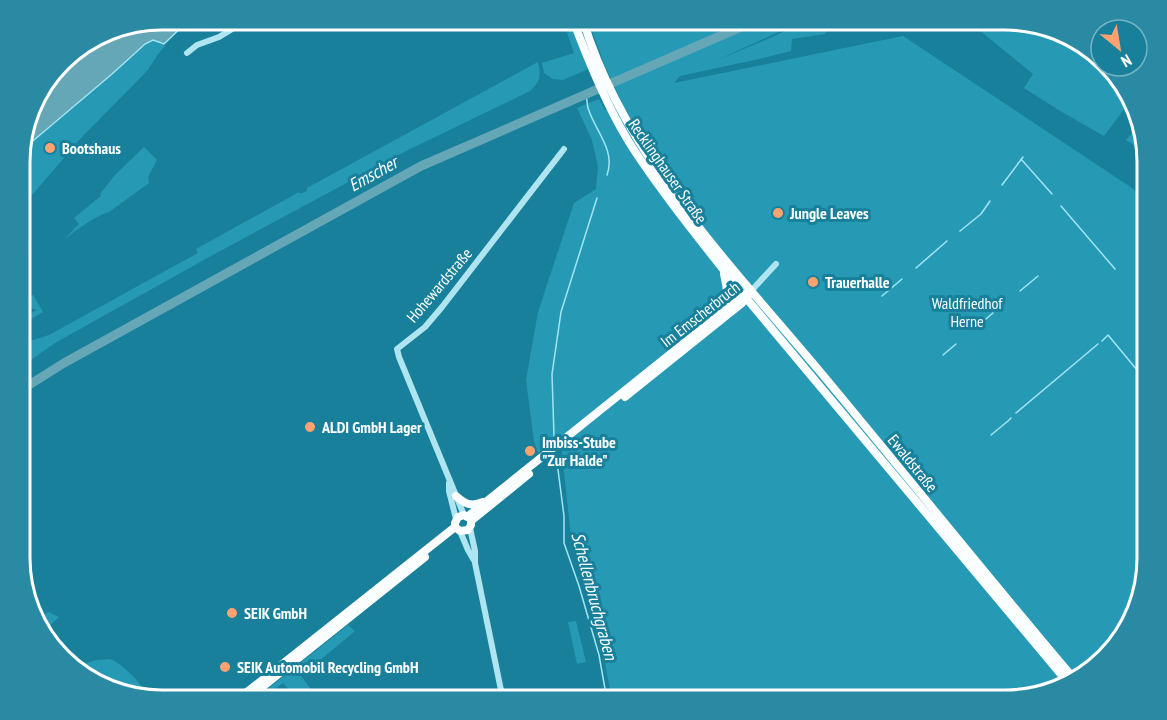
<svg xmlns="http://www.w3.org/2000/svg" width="1167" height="720" viewBox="0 0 1167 720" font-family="'PT Sans Narrow',sans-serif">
<rect width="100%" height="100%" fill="#19809b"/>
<path fill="#269ab5" d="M563,20H569L588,69L563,80L553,79L544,73L542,63L574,53Z
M588,20H805L715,61L770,38L808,20H832L825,34L792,39L791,51L759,59L680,76L674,83L903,36L1147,198V567L1124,637L1077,681L1014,700H612L602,648L572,546L560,434L538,453L534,441L526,380L538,312L574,203L596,189L598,167L592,140L577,108L599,99L605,110L622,103L605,66Z
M967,20H1005L1084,43L1101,62V66H1105L1128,90L1131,100L1104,136L1062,112L1024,88L1033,74Z
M151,40L163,44L165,46C157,54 153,63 146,72L80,139L21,208V151L112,74L145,44Z
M538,62C541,76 540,82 530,91L404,152L209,257L55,343L21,367V344L49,335L198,253L196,249L299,192L300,194L307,191V188Z
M1139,125L1147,152V153L1126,140Z
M144,147L157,160L148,177L149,183L109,212C93,217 78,229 65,239L79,224L74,218L101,196L100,194L115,175Z
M33,295L43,312L21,325V318L37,310L28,307L21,312V303Z
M48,612L59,617L42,633L39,630L36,621Z
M576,621L586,662L577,664L568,622Z
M348,625L355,631L301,676L313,692L316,693L291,692L283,683L276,688L281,695L274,700H254Z
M110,659C127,666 139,683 150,697L83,677L74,667L96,660Z"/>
<path fill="#66a7b7" stroke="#a2e5f4" stroke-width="1.5" d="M162,20H189L164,44L153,40L145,44L112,74L21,151V144L34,99L68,55L108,30Z"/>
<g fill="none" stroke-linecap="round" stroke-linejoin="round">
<path stroke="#a2e5f4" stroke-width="1.5" d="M586,94C587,99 587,104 588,108C595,131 616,150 607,175
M1021,159L1052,194
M1002,185L1023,157
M1061,206L1115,269
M960,231L981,214L990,201
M916,268L947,241
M1020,291L1038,276
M882,296L902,279
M974,329L993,313
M1102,341L1108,335L1147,382
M943,355L956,344
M1016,413L1098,344
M991,435L1008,421L1011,418
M554,436L552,374L561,312L597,198
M557,462L564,516V543L579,586L599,655L607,700"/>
<path stroke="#66a7b7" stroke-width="9" d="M21,390L64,363L421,166L757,20"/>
<path stroke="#afe5f1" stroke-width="6" d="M187,53L197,45L219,37L247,20
M752,290L776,264
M449,483V491L456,519
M464,515L399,357L397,349L425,327L442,307L564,149
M470,528L475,551V563L503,700
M460,531L468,550L475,562"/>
<path stroke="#fafeff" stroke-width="8" d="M573,20C588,60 604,100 626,137C640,161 657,183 673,205C697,237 722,268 747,299L1069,684
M583,20C625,158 731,265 822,374C907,476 990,580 1076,681
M724,309C729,295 727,288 724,274
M625,397L741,304L748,296
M456,496C465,504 471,507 483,502
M455,527L460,531L468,530L471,525V521L529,474
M237,700L455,527V523L458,517L464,515L467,517L745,294
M246,700L425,557"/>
</g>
<g fill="#ffa270" stroke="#19809b" stroke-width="2">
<circle cx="50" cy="148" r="6"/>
<circle cx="778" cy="213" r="6"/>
<circle cx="813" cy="282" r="6"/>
<circle cx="310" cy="427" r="6"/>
<circle cx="530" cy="451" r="6"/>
<circle cx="232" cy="613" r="6"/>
<circle cx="225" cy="667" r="6"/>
</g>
<g text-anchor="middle" stroke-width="6" stroke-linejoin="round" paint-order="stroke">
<g font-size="16" font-weight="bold" fill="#fff" stroke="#19809b" text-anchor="start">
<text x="62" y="154">Bootshaus</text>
<text x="790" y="219">Jungle Leaves</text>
<text x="825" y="288">Trauerhalle</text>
<text x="322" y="433">ALDI GmbH Lager</text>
<text x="542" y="448">Imbiss-Stube<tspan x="542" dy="18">"Zur Halde"</tspan></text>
<text x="244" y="619">SEIK GmbH</text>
<text x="237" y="673">SEIK Automobil Recycling GmbH</text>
</g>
<g font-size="16" fill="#fff" stroke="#19809b">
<text transform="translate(668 171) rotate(55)" y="6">Recklinghauser Straße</text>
<text transform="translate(439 285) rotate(-50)" y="6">Hohewardstraße</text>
<text transform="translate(700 314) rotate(-38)" y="6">Im Emscherbruch</text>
<text transform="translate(913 463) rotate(51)" y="6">Ewaldstraße</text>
</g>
<g font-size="16" fill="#fbfeff" stroke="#19809b">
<text x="967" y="309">Waldfriedhof<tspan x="967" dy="18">Herne</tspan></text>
</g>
<g font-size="18" font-style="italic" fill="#fcfeff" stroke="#19809b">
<text transform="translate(373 174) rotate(-29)" y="6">Emscher</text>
<text transform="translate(594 596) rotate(75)" y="6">Schellenbruchgraben</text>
</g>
</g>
<path d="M0 0H1167V720H0ZM162 30H1005A132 132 0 0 1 1137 162V558A132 132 0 0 1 1005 690H162A132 132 0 0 1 30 558V162A132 132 0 0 1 162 30Z" fill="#2b8aa3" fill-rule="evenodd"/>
<path fill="none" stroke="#fff" stroke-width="3" d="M162 30H1005A132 132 0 0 1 1137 162V558A132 132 0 0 1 1005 690H162A132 132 0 0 1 30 558V162A132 132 0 0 1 162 30Z"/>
<g transform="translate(1119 48) rotate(150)"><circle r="28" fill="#19809b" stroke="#75b3c3" stroke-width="1.5"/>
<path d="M0-4.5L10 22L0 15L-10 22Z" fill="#ffa270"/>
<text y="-9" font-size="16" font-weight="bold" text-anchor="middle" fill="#ffffff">N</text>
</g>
</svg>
